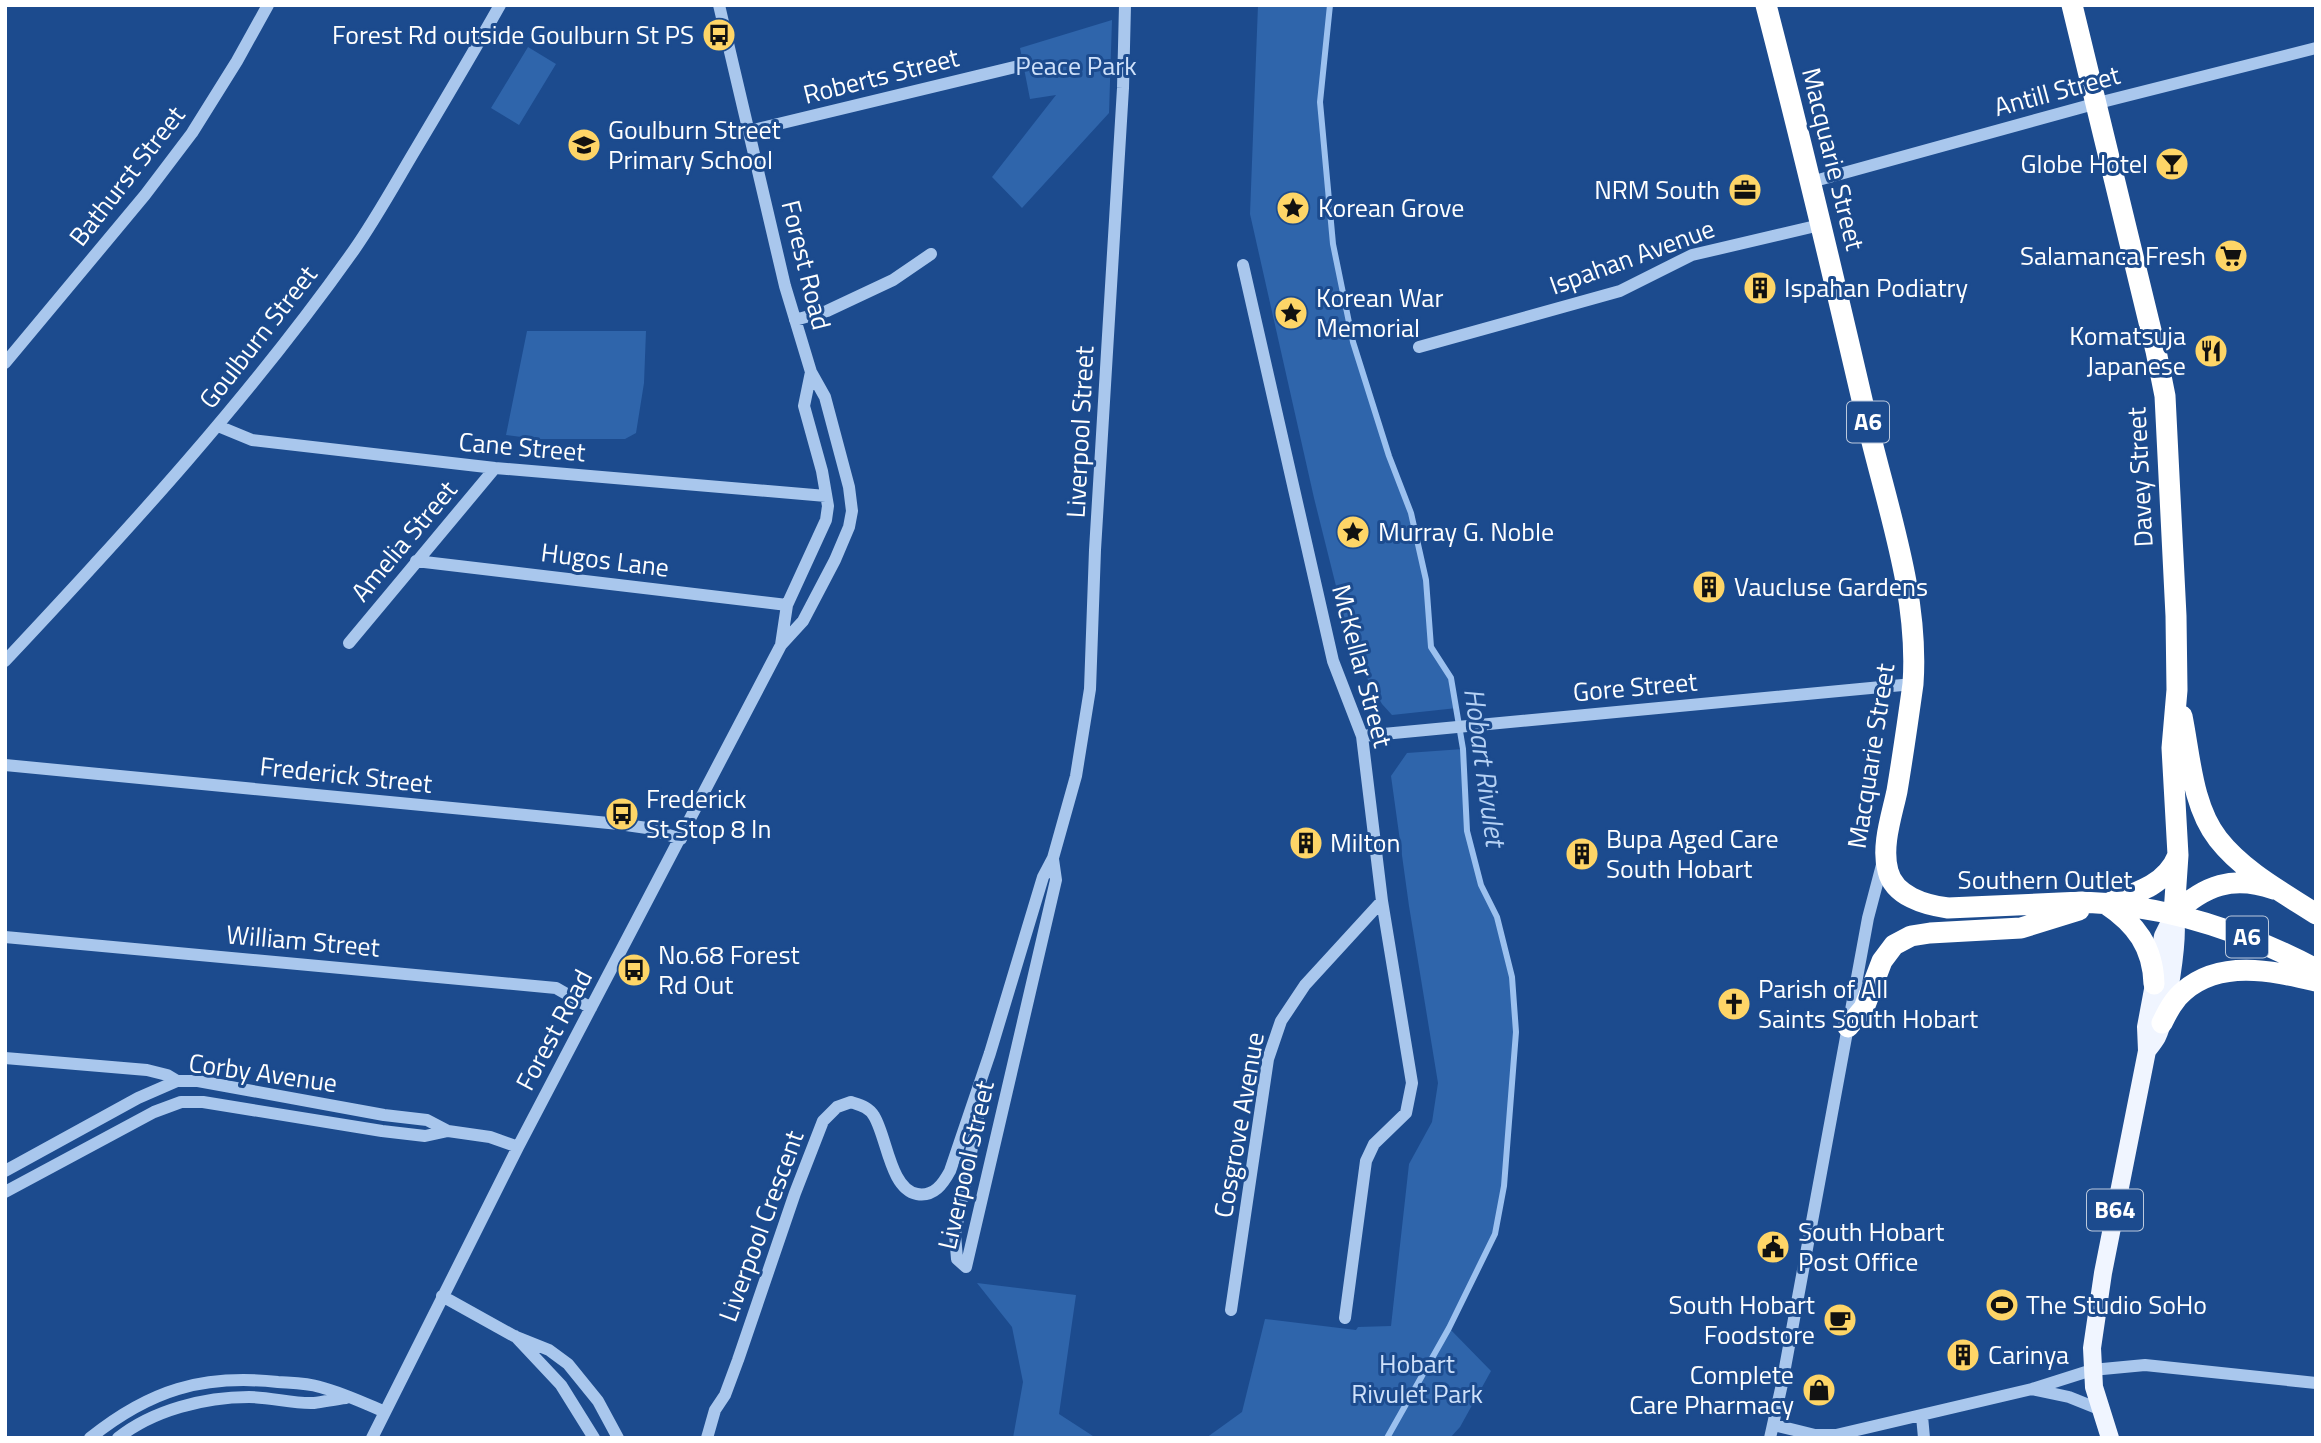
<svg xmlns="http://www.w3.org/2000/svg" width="2321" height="1443" viewBox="0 0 2321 1443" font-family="'Titillium Web',sans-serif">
<rect width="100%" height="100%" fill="#1c4b8e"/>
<path fill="#2f65ab" d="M1258,5H1330L1320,102L1333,244L1353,342L1389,456L1411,513L1426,580L1431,647L1451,678L1457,708L1392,715L1382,704L1353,654L1314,498L1250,214Z
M1112,20L1109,113L1022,208L992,177L1056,95L1030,99L1020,48Z
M528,47L556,64L519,125L491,108Z
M527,331H646L644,383L636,433L625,439H537L506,435Z
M1463,749L1467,831L1481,885L1497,917L1512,977L1516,1032L1504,1186L1495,1234L1449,1328L1491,1371L1460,1427L1450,1438H1206L1242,1412L1265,1319L1356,1330L1358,1327L1391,1326L1409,1164L1432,1122L1438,1083L1409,906L1391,776L1407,753Z
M977,1283L1076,1295L1059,1414L1096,1438H1013L1023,1382L1012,1327Z"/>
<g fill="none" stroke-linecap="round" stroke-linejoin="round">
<path stroke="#9cc1ef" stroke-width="6" d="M1330,5L1320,102L1333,244L1353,342L1389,456L1411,513L1426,580L1431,647L1451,678L1463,749L1467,831L1481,885L1497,917L1512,977L1516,1032L1504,1186L1495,1234L1449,1328L1387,1438"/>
<path stroke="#a9c7ed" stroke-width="12" d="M749,131L1023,65
M1811,182L2094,104L2316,48
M1243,265L1333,661L1362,736L1382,901L1412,1083L1406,1113L1374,1144L1366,1161L1345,1318
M795,320L827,311L893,280L931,254
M1419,347L1620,291L1692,255L1820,225
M5,363L145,195L192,133L237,61L268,5
M218,426L252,440L495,468L826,496
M416,561L787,605
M349,643L495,468
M781,645L787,605L826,520L828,506L822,471L804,406L811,372
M5,661C128,530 250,397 354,250C377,217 396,182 417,147C445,100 473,53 500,5
M1362,736L1913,684
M5,765L619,824L647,828L681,839
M5,937L556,988L591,1008
M5,1058L147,1070L167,1075L177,1081
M982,1097L955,1234L957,1259L966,1267L1056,880L1053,859
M5,1171L138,1098L177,1081H198L384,1115L427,1120L448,1131L490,1137L518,1147
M5,1192L154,1112L181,1102H203L382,1131L425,1136L448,1131
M442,1296L514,1336L549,1350L568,1364L598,1401L618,1438
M1231,1310L1268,1059L1281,1021L1305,985L1382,901
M515,1336L561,1385L594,1438
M2032,1389L2069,1397L2099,1409
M1922,1416L1924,1438
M1774,1425L1815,1435H1836L2032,1389L2092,1370L2145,1365L2316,1383
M90,1438C150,1390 202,1374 278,1382C292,1383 307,1383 320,1387C343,1393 364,1403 385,1412
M118,1438C153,1410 205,1397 249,1397C271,1397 293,1404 314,1403C324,1402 335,1399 346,1398
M372,1438L518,1147L781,645L803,621L835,560L849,527L852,511L849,487L825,397L811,372L785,286L719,5
M707,1438L715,1410L725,1395L738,1360L795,1193L823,1121L837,1107L851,1102C860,1105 869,1107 874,1116C887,1137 890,1189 917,1194C934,1197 943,1184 950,1171L990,1053L1043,877L1053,858L1076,776L1090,689L1095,550L1123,88L1125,5
M1770,1438L1782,1384L1868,918L1883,861"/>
<path stroke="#f0f5ff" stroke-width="18" d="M2147,1051C2150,1047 2154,1042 2157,1037C2166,1019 2181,932 2174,914
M2110,1438L2094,1387L2092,1348L2103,1273L2147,1051L2146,1027L2163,936L2174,914"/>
<path stroke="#fff" stroke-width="21" d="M1766,5C1803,148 1837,291 1870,434C1890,516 1919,599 1913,684C1908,720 1903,755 1897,791C1892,815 1881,846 1888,871C1894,896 1925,905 1948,908L2082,902C2166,905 2242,930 2316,969
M2072,5L2156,351L2165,396L2176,616L2177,690L2172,748L2178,855L2174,914
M2182,716C2190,755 2192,806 2218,839C2243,871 2282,892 2316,914
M2113,901C2140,892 2167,883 2178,855
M2106,904C2136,924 2153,947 2154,984
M2174,914C2205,885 2233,875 2274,889
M2162,1023C2168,1011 2174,999 2184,991C2221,959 2272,971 2316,981
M1848,1027L1864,1008L1882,961L1894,945L1911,936L1930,933L2021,928L2079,910"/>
</g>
<defs>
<symbol id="bus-disc" viewBox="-11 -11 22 22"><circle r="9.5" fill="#fed567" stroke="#1c4b8e"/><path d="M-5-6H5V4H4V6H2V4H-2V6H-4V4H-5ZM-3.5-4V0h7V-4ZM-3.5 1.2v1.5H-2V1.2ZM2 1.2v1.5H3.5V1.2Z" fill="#111"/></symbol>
<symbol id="school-disc" viewBox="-11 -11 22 22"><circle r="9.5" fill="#fed567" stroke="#1c4b8e"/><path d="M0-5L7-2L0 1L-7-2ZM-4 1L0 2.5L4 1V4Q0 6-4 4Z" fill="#111"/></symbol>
<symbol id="bar-disc" viewBox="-11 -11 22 22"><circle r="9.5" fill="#fed567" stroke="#1c4b8e"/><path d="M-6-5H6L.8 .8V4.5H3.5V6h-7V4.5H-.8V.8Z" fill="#111"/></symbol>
<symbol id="office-disc" viewBox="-11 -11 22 22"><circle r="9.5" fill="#fed567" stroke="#1c4b8e"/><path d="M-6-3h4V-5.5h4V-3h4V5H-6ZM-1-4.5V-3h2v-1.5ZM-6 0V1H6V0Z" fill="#111"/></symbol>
<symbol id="sight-disc" viewBox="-11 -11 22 22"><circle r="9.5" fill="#fed567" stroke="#1c4b8e"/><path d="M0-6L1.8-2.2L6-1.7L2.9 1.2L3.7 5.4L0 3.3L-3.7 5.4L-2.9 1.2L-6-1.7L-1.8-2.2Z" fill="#111"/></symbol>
<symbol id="supermarket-disc" viewBox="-11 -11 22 22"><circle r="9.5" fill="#fed567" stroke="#1c4b8e"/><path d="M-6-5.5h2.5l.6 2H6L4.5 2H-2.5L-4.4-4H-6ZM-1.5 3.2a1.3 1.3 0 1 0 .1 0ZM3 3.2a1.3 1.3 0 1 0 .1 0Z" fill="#111"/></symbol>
<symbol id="building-disc" viewBox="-11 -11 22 22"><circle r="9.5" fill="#fed567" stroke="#1c4b8e"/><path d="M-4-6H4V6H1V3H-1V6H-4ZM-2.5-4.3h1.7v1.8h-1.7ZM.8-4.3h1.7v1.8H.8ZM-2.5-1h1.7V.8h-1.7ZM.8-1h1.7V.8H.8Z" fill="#111"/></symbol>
<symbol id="restaurant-disc" viewBox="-11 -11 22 22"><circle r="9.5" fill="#fed567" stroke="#1c4b8e"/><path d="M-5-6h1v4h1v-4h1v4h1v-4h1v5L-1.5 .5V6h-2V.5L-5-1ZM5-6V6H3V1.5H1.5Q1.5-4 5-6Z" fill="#111"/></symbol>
<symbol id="church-disc" viewBox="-11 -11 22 22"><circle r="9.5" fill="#fed567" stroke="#1c4b8e"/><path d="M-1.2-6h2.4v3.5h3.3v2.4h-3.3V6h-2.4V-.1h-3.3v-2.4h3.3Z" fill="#111"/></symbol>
<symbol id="civic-disc" viewBox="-11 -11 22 22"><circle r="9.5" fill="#fed567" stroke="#1c4b8e"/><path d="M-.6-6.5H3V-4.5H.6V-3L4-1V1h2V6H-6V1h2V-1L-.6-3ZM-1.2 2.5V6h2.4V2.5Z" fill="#111"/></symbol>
<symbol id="stadium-disc" viewBox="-11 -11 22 22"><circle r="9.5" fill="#fed567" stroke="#1c4b8e"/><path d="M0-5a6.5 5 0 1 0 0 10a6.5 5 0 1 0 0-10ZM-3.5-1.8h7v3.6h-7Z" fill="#111"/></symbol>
<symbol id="cafe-disc" viewBox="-11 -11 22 22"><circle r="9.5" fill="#fed567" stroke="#1c4b8e"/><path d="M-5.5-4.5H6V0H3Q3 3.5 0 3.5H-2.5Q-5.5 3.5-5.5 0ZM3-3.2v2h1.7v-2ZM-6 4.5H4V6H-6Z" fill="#111"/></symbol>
<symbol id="shop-disc" viewBox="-11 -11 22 22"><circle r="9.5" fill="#fed567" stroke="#1c4b8e"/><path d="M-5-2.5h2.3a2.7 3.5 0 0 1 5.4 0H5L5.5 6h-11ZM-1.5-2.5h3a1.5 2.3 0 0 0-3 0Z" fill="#111"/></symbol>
</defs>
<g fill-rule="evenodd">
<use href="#bus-disc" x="700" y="16" width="38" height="38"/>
<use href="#school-disc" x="565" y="126" width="38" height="38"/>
<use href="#bar-disc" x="2153" y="145" width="38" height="38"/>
<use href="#office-disc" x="1726" y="171" width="38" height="38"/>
<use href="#sight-disc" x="1274" y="189" width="38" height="38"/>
<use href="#supermarket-disc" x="2212" y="237" width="38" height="38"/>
<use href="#building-disc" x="1741" y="269" width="38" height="38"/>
<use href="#sight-disc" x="1272" y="294" width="38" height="38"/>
<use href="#restaurant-disc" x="2192" y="332" width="38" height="38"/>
<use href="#sight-disc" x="1334" y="513" width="38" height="38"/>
<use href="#building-disc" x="1690" y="568" width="38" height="38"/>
<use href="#bus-disc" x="603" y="795" width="38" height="38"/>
<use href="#building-disc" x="1287" y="824" width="38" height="38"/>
<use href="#building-disc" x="1563" y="835" width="38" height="38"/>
<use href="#bus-disc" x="615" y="951" width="38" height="38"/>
<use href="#church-disc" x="1715" y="985" width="38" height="38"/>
<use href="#civic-disc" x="1754" y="1228" width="38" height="38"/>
<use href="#stadium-disc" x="1983" y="1286" width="38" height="38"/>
<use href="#cafe-disc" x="1821" y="1301" width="38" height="38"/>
<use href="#building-disc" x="1944" y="1336" width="38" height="38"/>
<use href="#shop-disc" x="1800" y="1371" width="38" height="38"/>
</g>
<g text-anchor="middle" stroke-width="6" stroke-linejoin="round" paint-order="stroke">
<g fill="#1c4b8e" stroke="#bbc9dd" stroke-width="2">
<rect x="1847" y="401.5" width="42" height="41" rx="5"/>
<rect x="2226" y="916.5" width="42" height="41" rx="5"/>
<rect x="2087" y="1189.5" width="56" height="41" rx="5"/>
</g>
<g font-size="24" font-weight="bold" fill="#fff">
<text x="1868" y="430">A6</text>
<text x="2247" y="945">A6</text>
<text x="2115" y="1218">B64</text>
</g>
<g font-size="26" fill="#fff" stroke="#1c4b8e" text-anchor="start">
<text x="694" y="44" text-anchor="end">Forest Rd outside Goulburn St PS</text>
<text x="608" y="139">Goulburn Street<tspan x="608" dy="30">Primary School</tspan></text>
<text x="2148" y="173" text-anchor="end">Globe Hotel</text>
<text x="1720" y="199" text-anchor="end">NRM South</text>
<text x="1318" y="217">Korean Grove</text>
<text x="2206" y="265" text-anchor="end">Salamanca Fresh</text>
<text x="1784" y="297">Ispahan Podiatry</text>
<text x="1316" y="307">Korean War<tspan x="1316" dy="30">Memorial</tspan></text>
<text x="2186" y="345" text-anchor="end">Komatsuja<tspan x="2186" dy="30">Japanese</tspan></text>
<text x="1378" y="541">Murray G. Noble</text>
<text x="1734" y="596">Vaucluse Gardens</text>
<text x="646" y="808">Frederick<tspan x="646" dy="30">St Stop 8 In</tspan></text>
<text x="1606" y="848">Bupa Aged Care<tspan x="1606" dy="30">South Hobart</tspan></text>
<text x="1330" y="852">Milton</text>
<text x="658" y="964">No.68 Forest<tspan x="658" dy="30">Rd Out</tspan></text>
<text x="1758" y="998">Parish of All<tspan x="1758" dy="30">Saints South Hobart</tspan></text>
<text x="1798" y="1241">South Hobart<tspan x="1798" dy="30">Post Office</tspan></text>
<text x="1815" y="1314" text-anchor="end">South Hobart<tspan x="1815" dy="30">Foodstore</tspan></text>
<text x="2026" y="1314">The Studio SoHo</text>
<text x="1988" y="1364">Carinya</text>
<text x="1794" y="1384" text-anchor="end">Complete<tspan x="1794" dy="30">Care Pharmacy</tspan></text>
</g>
<g font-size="26" fill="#cfe1fa" stroke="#1c4b8e">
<text x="1076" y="75">Peace Park</text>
<text x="1417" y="1373">Hobart<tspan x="1417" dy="30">Rivulet Park</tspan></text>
</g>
<g font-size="26" fill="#fff" stroke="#1c4b8e">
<text transform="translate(881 76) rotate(-14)" y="9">Roberts Street</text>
<text transform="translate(2057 91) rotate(-15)" y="9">Antill Street</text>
<text transform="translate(1833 159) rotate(76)" y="9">Macquarie Street</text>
<text transform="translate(127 176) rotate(-52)" y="9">Bathurst Street</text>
<text transform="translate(1632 257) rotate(-20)" y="9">Ispahan Avenue</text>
<text transform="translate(806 265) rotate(76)" y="9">Forest Road</text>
<text transform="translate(258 337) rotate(-52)" y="9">Goulburn Street</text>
<text transform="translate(1080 432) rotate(-87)" y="9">Liverpool Street</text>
<text transform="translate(522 447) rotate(5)" y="9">Cane Street</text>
<text transform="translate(2140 477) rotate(-93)" y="9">Davey Street</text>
<text transform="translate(404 541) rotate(-50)" y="9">Amelia Street</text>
<text transform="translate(605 560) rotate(7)" y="9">Hugos Lane</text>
<text transform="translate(1362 666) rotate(75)" y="9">McKellar Street</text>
<text transform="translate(1635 687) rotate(-5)" y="9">Gore Street</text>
<text transform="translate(1871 756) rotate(-81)" y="9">Macquarie Street</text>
<text transform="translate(346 775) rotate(6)" y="9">Frederick Street</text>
<text x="2045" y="889">Southern Outlet</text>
<text transform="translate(303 941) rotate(5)" y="9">William Street</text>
<text transform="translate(554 1030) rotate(-62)" y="9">Forest Road</text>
<text transform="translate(263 1073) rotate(8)" y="9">Corby Avenue</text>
<text transform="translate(1239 1125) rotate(-80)" y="9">Cosgrove Avenue</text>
<text transform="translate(966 1165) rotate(-77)" y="9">Liverpool Street</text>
<text transform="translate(761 1226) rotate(-70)" y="9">Liverpool Crescent</text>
</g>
<g font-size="28" font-style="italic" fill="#b5d1f4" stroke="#1c4b8e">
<text transform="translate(1485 767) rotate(82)" y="10">Hobart Rivulet</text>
</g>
</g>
<rect width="2321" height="1443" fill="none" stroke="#ffffff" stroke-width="14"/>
</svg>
